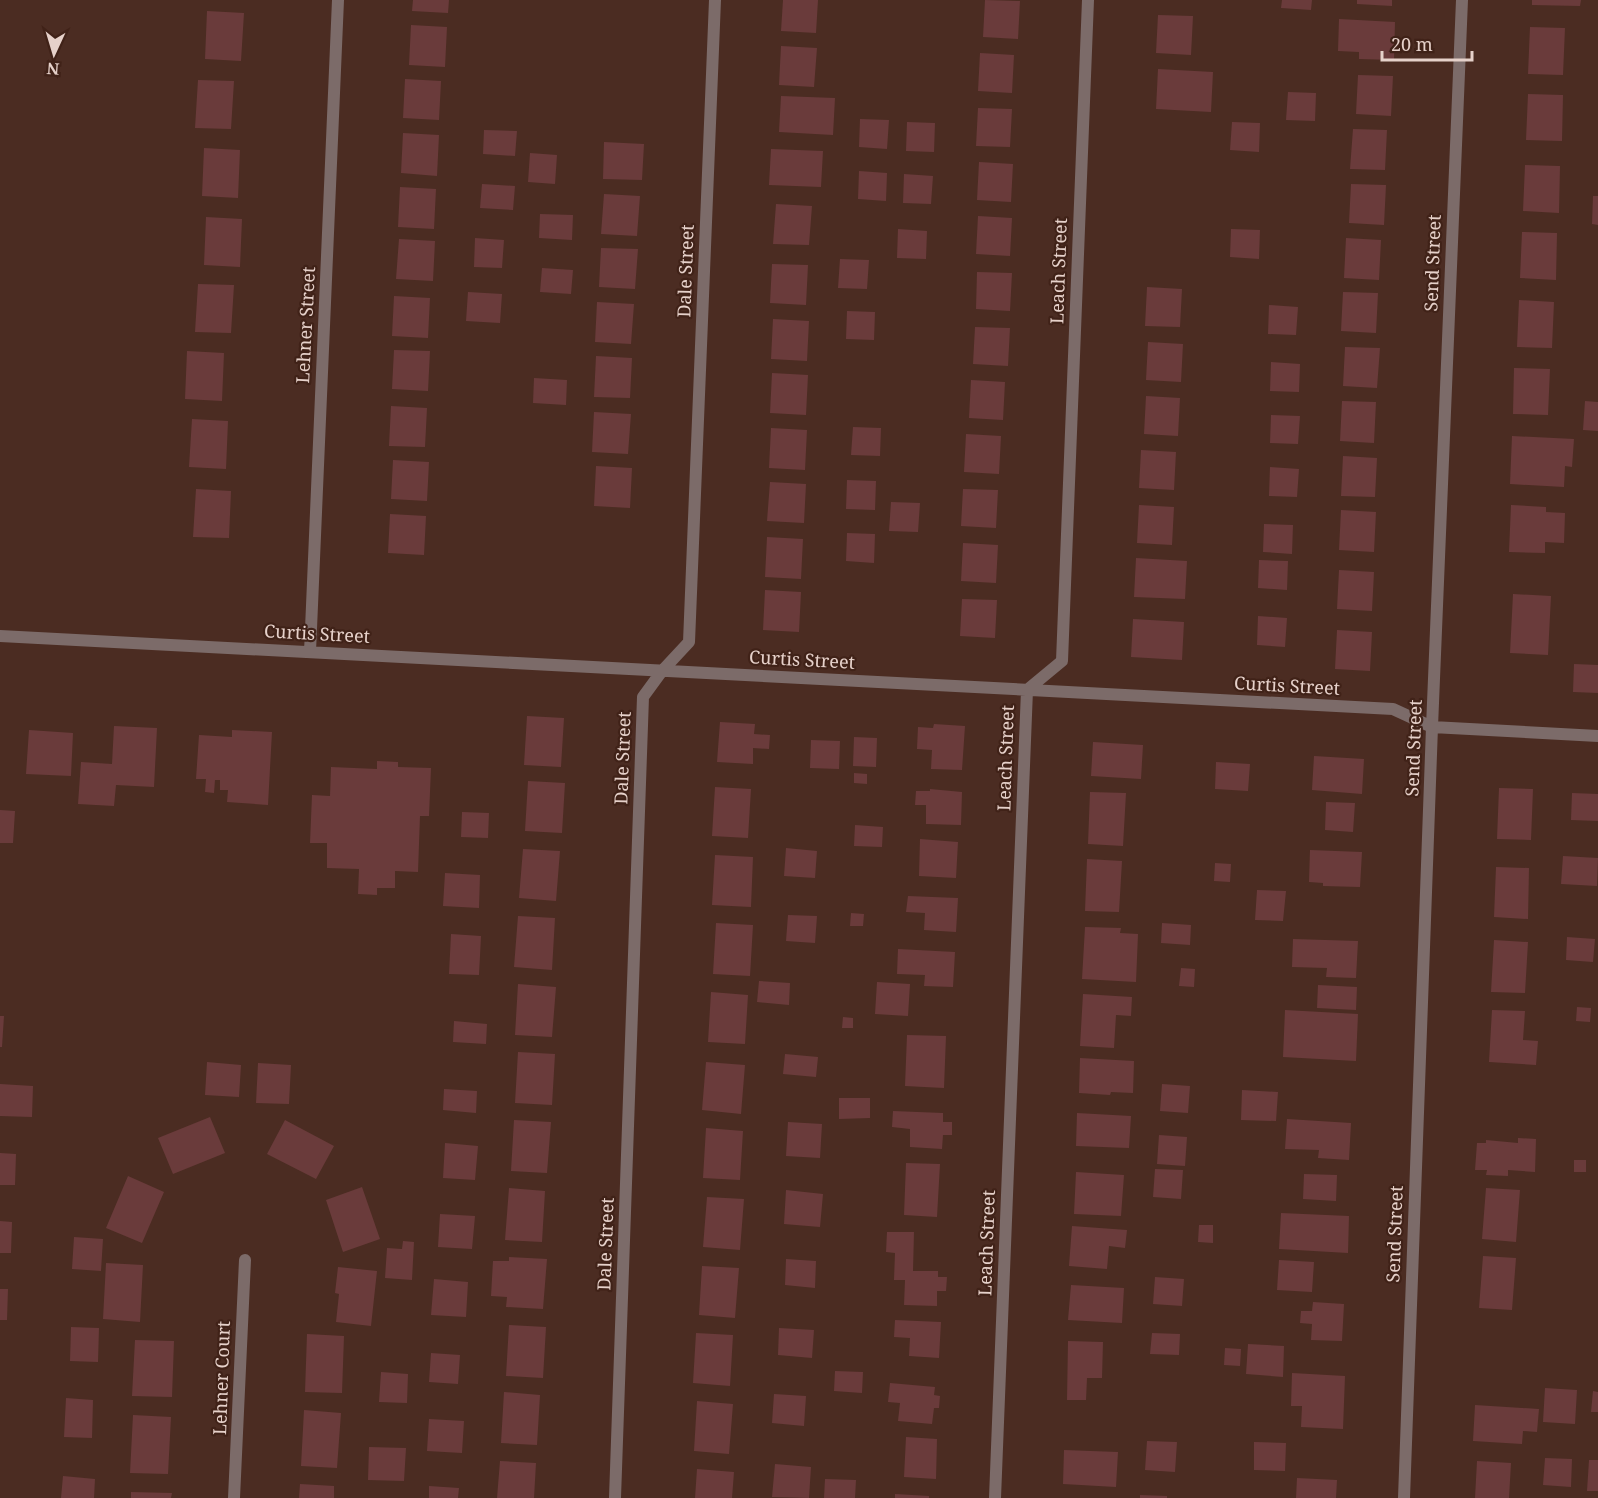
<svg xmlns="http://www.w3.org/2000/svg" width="1598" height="1498" viewBox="0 0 1598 1498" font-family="'Noto Serif',serif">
<rect width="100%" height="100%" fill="#4b2c22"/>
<path fill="#6a3b3b" d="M413,0H449L448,13L412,11Z
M783,0H818L816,33L781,31Z
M985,0L1020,1L1018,39L983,37Z
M1282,0H1312L1311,10L1281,8Z
M1357,0H1392V6L1357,4Z
M1532,0H1581L1580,6L1532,5Z
M207,11L244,13L241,61L205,59Z
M1158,15L1193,16L1191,55L1156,53Z
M1339,19L1395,22L1394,60L1359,59V52L1338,51Z
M411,25L447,27L445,67L409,65Z
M1530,27L1565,28L1563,75L1528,74Z
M781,46L817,48L814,87L779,85Z
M980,53L1014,55L1012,93L978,91Z
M1158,69L1213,72L1211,112L1156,109Z
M1358,75L1393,76L1391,116L1356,114Z
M405,79L441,81L439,120L403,118Z
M198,80L234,81L231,129L195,128Z
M1288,92L1316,93L1315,121L1286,120Z
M1528,94L1563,95L1562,141L1526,140Z
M781,96L835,98L833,135L779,132Z
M978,108L1012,109L1010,147L976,146Z
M860,119L889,120L887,149L859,147Z
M907,122L935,123L934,152L906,151Z
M1232,122L1260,123L1259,152L1230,150Z
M1353,129L1387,130L1385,170L1350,169Z
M484,130L517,131L515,156L483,154Z
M403,133L439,135L437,176L401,173Z
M604,142L644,144L642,180L603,179Z
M204,148L240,150L238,198L202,196Z
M771,149L823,151L821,187L769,185Z
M530,153L557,155L555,184L528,182Z
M979,162L1013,164L1011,202L977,200Z
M1525,165L1560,166L1559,213L1523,211Z
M859,171L887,173L886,201L858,199Z
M904,174L933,176L931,204L903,203Z
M482,184L515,186L513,210L480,208Z
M1351,184L1386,185L1384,225L1349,223Z
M400,187L436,189L434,229L398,227Z
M604,194L640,196L637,236L601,234Z
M1593,196H1598V225L1592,224Z
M776,204L812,206L809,245L773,244Z
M540,214L573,215L572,240L539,238Z
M978,216L1012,218L1010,256L976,254Z
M206,217L242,219L240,267L204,265Z
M898,229L927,231L926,259L897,258Z
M1231,229L1260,230L1259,259L1230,257Z
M1522,232L1557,233L1556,280L1520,278Z
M475,238L504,240L502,268L474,267Z
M1346,238L1381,240L1379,280L1344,278Z
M399,239L435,241L433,281L396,279Z
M601,248L638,249L635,289L599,287Z
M840,259L869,260L867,289L838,288Z
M772,264L808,265L806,305L770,303Z
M542,268L573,270L571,294L540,292Z
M977,272L1012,273L1010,311L976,309Z
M198,284L234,285L231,333L195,332Z
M1147,287L1182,289L1180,327L1145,326Z
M468,292L502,294L500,323L466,321Z
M1343,292L1378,293L1376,333L1341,331Z
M394,296L430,298L428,338L392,336Z
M1519,300L1554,302L1552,348L1517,347Z
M597,302L634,304L631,344L595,342Z
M1269,305L1298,307L1296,335L1268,334Z
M847,311L875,312L874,340L846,339Z
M773,319L809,321L807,361L771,359Z
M975,327L1010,328L1008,366L973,364Z
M1148,342L1183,344L1181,382L1146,380Z
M1345,347L1380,348L1377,388L1343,386Z
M394,350L430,351L428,391L392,389Z
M187,351L224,353L222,401L185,399Z
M596,356L632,358L630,398L594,397Z
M1271,362L1300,364L1299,392L1270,391Z
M1514,368L1550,369L1548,415L1513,414Z
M772,373L808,375L806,415L770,413Z
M534,378L567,380L566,405L533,403Z
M971,380L1005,382L1003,420L969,418Z
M1146,396L1180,398L1178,436L1144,434Z
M1342,401L1376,402L1374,443L1340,441Z
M1585,401L1598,402V431L1583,430Z
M391,406L427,408L425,447L389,446Z
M594,412L631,414L628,454L592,452Z
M1271,415L1300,416L1298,444L1270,443Z
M192,419L228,421L226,469L189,467Z
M853,427L881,428L880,456L851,455Z
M771,428L807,430L805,470L769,468Z
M966,434L1001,436L999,474L964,472Z
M1512,436L1574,439L1572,467L1565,466L1564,487L1510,484Z
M1141,450L1176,452L1174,490L1139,488Z
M1343,456L1377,458L1375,497L1341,496Z
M393,460L429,462L427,501L391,499Z
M596,466L632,468L630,508L594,506Z
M1270,467L1299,469L1297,497L1269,496Z
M847,480L876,481L875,510L846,509Z
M770,482L806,484L804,523L767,521Z
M196,489L231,491L229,538L193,537Z
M963,489L998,490L996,528L961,526Z
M891,502L920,503L918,532L889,531Z
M1139,505L1174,507L1172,545L1137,543Z
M1511,505L1546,507V512L1565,513L1564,543L1545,542V553L1509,552Z
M1341,510L1376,512L1374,552L1339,550Z
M390,514L426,516L424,555L388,553Z
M1264,524L1293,525L1292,554L1263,552Z
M847,533L875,534L874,563L846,561Z
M767,537L803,539L801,579L765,577Z
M963,543L998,545L996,583L961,581Z
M1136,558L1187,561L1185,599L1134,597Z
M1259,560L1288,561L1287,590L1258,588Z
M1339,570L1374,572L1372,611L1337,609Z
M765,590L801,592L799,632L763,630Z
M1513,594L1551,596L1548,655L1510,653Z
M962,599L997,600L995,638L960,636Z
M1258,616L1287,618L1285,647L1257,645Z
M1133,619L1184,622L1182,660L1131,657Z
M1337,630L1372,632L1370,671L1335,669Z
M1574,664L1598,665V693L1573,692Z
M527,716L564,718L561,767L524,765Z
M720,722L755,724L754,734L770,735L769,749L753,748V764L717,762Z
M934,724L965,726L962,770L931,769L932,750L917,749L918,727L933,728Z
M114,726L157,728L154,787L116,785L114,806L78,804L81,762L112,764Z
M29,730L73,733L71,776L26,774Z
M232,730L272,732L268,805L227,802L228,790H220V780H215L214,793L205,792L206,779H196L199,735L232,737Z
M854,737L877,738L876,767L853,766Z
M811,740L840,741L839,769L810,768Z
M1093,742L1143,745L1141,779L1091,776Z
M1314,756L1364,759L1362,794L1312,790Z
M377,761L398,762V767L431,768L429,816H420L418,872L395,871V888H377V895L358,894L359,869L327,868V843H310L312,795L330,796L331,767L377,769Z
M1216,762L1250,764L1248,791L1215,789Z
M854,773L867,774V784L854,783Z
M528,781L565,783L562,833L525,831Z
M715,787L751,789L748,838L712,836Z
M1499,788L1533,789L1531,840L1497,839Z
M930,789L962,792L961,825L926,824V805H915L916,791H930Z
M1090,792L1126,793L1123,846L1088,844Z
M1572,793L1598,794V821L1571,820Z
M1326,802L1355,803L1353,832L1325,830Z
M0,810L15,811L13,843H0Z
M462,812L489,813L488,838L461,837Z
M855,825L883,827L882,847L854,846Z
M920,839L958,842L956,878L919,876Z
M786,848L817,851L815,878L784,876Z
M523,849L560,851L556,901L519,898Z
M1310,850L1362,852L1360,887L1323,886V883L1309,882Z
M715,855L753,857L751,907L712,905Z
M1563,856L1598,858L1597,886L1561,884Z
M1087,859L1122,861L1119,912L1085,911Z
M1215,863L1231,864L1230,882L1214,881Z
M1496,867L1529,868L1528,919L1494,917Z
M445,873L480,875L479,908L443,906Z
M1257,890L1286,891L1283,921L1255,920Z
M908,896L958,898L956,932L924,930L925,913L906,912Z
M851,913L864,914L863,926H850Z
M788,915L817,916L815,943L786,941Z
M518,916L555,918L552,970L514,967Z
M716,923L753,925L750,976L713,974Z
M1162,923L1191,925L1190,945L1161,943Z
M1085,927L1121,928L1120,933L1138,934L1136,982L1082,979Z
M451,934L481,936L479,975L449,974Z
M1567,937L1595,939L1593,962L1566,960Z
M1293,939L1358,941L1356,978L1326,977L1327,968L1292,967Z
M1494,940L1528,942L1525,993L1491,992Z
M898,949L955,952L953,987L924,986L925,975L897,974Z
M1181,968L1195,969L1194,987L1179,986Z
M759,981L790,983L789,1005L757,1002Z
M877,982L910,984L908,1016L875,1014Z
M518,984L556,987L552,1037L515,1035Z
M1318,985L1357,987L1356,1010L1317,1008Z
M711,992L748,995L745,1044L708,1042Z
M1083,994L1132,997L1131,1016L1116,1015L1114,1048L1080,1046Z
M1577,1007L1591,1008L1590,1022L1576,1021Z
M1285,1010L1358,1014L1356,1061L1283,1057Z
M1492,1010L1525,1011L1523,1040L1538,1041L1536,1065L1489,1062Z
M0,1016H4L2,1047H0Z
M843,1017L853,1018V1028H842Z
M454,1021L487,1024L486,1044L453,1042Z
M907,1035L946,1036L944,1088L905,1086Z
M518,1052L555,1054L552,1105L515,1103Z
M785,1054L818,1057L816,1077L783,1074Z
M1080,1058L1134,1061L1133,1093L1111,1092L1110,1095L1079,1093Z
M207,1062L241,1065L239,1097L205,1095Z
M706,1062L745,1065L741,1114L702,1110Z
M258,1063L291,1065L289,1104L256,1103Z
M0,1084L33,1086L32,1117L0,1116Z
M1162,1084L1190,1086L1188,1113L1160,1111Z
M444,1089L477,1091L476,1113L443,1110Z
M1242,1090L1278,1092L1276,1121L1241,1120Z
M839,1098H870V1118L839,1119Z
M893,1111L943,1113V1122H952V1135H943L942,1149L910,1147V1129L892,1127Z
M1077,1113L1131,1116L1129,1148L1076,1146Z
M210,1117L225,1153L173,1174L158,1138Z
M1287,1119L1351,1123L1349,1160L1318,1158L1319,1150L1285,1149Z
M285,1120L334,1146L316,1179L267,1154Z
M514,1120L551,1122L547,1173L511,1171Z
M788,1122L822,1124L820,1158L786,1156Z
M706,1128L743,1131L740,1180L703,1178Z
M1159,1135L1187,1137L1185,1166L1157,1164Z
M1518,1138L1536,1139L1535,1172L1508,1170V1176L1486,1175L1487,1170H1475L1477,1143H1486V1140L1518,1143Z
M445,1143L478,1146L475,1180L443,1178Z
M0,1153L16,1154L15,1185H0Z
M1574,1160H1586V1172H1574Z
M906,1163L940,1164L937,1217L904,1215Z
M1155,1169L1183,1170L1181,1199L1153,1197Z
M1076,1172L1124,1175L1121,1216L1074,1214Z
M1304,1174L1337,1175L1336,1201L1303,1199Z
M128,1176L164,1192L142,1243L106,1228Z
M362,1187L380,1239L343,1252L326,1200Z
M509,1188L545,1191L542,1242L505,1240Z
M1486,1188L1520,1190L1516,1242L1482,1239Z
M786,1190L823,1194L820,1227L784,1224Z
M707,1197L744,1199L740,1250L703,1247Z
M1281,1213L1349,1216L1348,1253L1279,1249Z
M440,1214L475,1216L472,1249L438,1247Z
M0,1221L12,1222L11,1253H0Z
M1199,1225H1213V1243L1198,1242Z
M1072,1226L1127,1230L1125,1248L1109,1246L1107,1269L1069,1266Z
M887,1232H914L913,1271H938V1277H947L946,1291H937V1306L904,1305L905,1280H894L895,1253L886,1252Z
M74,1237L103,1239L101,1271L72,1269Z
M403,1241L414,1242L412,1280L385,1278L387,1248L402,1249Z
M1483,1256L1516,1258L1512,1310L1479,1308Z
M509,1257L547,1259L543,1309L506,1307L507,1297L491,1296L493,1261H509Z
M786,1259L816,1261L815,1288L785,1285Z
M1279,1260L1314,1262L1312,1292L1277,1290Z
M106,1263L143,1265L140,1322L103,1319Z
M702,1266L739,1268L735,1318L699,1315Z
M338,1267L377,1271L371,1326L336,1322L339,1294L335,1293Z
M1155,1277L1184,1279L1182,1306L1153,1304Z
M434,1279L468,1282L466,1317L431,1315Z
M1071,1285L1124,1288L1122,1323L1068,1320Z
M0,1289H8L7,1320H0Z
M1313,1302L1344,1304L1342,1341L1311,1340L1312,1324L1300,1323L1301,1311H1312Z
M895,1320L941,1322L939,1358L909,1356L910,1338L894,1337Z
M509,1325L546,1327L543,1378L506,1376Z
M71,1327L99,1328L98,1362L70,1361Z
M779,1328L814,1330L812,1358L778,1355Z
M696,1333L733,1335L730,1386L693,1383Z
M1152,1333L1180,1334L1179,1355L1150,1354Z
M307,1334L344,1336L342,1393L305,1392Z
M135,1340L174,1341L172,1397L132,1396Z
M1068,1341L1103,1342L1102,1378H1087L1086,1400H1067Z
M1248,1344L1284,1346L1283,1377L1246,1374Z
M1225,1348L1241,1349L1240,1366L1224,1365Z
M431,1353L460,1355L458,1384L429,1382Z
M835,1371L863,1372L862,1393L834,1391Z
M381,1372L408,1374L407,1403L379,1402Z
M1292,1373L1345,1376L1343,1429L1301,1427L1302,1406H1291Z
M890,1383L935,1387L934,1395L940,1396L939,1408H934L932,1424L898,1421L900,1403L888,1402Z
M1545,1388L1577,1390L1575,1424L1543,1422Z
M1593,1391L1598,1392V1412H1591Z
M504,1392L540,1395L537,1445L501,1443Z
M774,1394L806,1396L804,1426L772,1423Z
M66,1398L93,1400L92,1438L64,1437Z
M697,1401L733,1404L729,1454L694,1451Z
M1475,1405L1539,1409L1537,1432L1523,1431L1522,1444L1473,1441Z
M304,1410L341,1413L337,1468L301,1466Z
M133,1415L171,1417L168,1474L130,1473Z
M429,1419L464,1421L462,1453L427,1451Z
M906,1437L937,1439L936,1479L904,1477Z
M1147,1441L1177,1442L1175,1472L1145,1470Z
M1254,1442L1286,1443L1285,1471L1254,1470Z
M369,1447L406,1448L404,1481L368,1480Z
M1064,1450L1118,1452L1116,1487L1063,1484Z
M1545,1458L1572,1459L1571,1487L1543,1485Z
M1589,1460H1598V1491H1587Z
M500,1461L536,1463L534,1498H497Z
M1477,1461L1511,1463L1509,1498H1475Z
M775,1464L811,1467L809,1498L772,1497Z
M697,1469L734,1472L732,1498H695Z
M63,1476L95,1479L94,1498H61Z
M1297,1478L1337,1480L1336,1498H1296Z
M825,1479L856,1480L855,1498H824Z
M300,1484L334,1486V1498H299Z
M429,1486L459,1488L458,1498H429Z
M131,1492L172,1493L171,1498H131Z
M895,1494L929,1496V1498H895Z
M1140,1495L1167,1496V1498H1140Z"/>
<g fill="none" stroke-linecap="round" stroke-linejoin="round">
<path stroke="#7c6b69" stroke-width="12" d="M0,636L1393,709L1432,727L1598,736
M310,652L338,0
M234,1498L245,1260
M615,1498L643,697L662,671L689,642L715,0
M995,1498L1027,690L1062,661L1088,0
M1404,1498L1432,727L1462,0"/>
</g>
<g text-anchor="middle" stroke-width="4.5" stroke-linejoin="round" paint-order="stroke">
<g font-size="18" fill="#e6d1ca" stroke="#402218">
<text transform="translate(1433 263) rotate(-88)" y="6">Send Street</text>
<text transform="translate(686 271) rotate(-88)" y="6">Dale Street</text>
<text transform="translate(1059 271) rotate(-88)" y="6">Leach Street</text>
<text transform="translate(306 325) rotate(-87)" y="6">Lehner Street</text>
<text transform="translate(317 634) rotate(3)" y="6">Curtis Street</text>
<text transform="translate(802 660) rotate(3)" y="6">Curtis Street</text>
<text transform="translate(1287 686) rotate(3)" y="6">Curtis Street</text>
<text transform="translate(1414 748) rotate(-88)" y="6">Send Street</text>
<text transform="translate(623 758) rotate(-88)" y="6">Dale Street</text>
<text transform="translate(1006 758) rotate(-88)" y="6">Leach Street</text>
<text transform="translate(1395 1234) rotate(-88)" y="6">Send Street</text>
<text transform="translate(987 1243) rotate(-88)" y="6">Leach Street</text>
<text transform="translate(606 1244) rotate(-88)" y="6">Dale Street</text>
<text transform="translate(222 1378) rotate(-88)" y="6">Lehner Court</text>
</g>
</g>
<g transform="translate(54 54) rotate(184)" stroke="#402218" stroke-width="4.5" paint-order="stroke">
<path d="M0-4.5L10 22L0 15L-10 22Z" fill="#e6d1ca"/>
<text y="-9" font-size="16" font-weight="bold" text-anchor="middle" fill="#e6d1ca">N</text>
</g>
<path d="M1382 51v9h90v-9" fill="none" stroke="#e6d1ca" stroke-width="3"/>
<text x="1391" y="51" font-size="18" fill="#e6d1ca" stroke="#402218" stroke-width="4.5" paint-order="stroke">20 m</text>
</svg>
